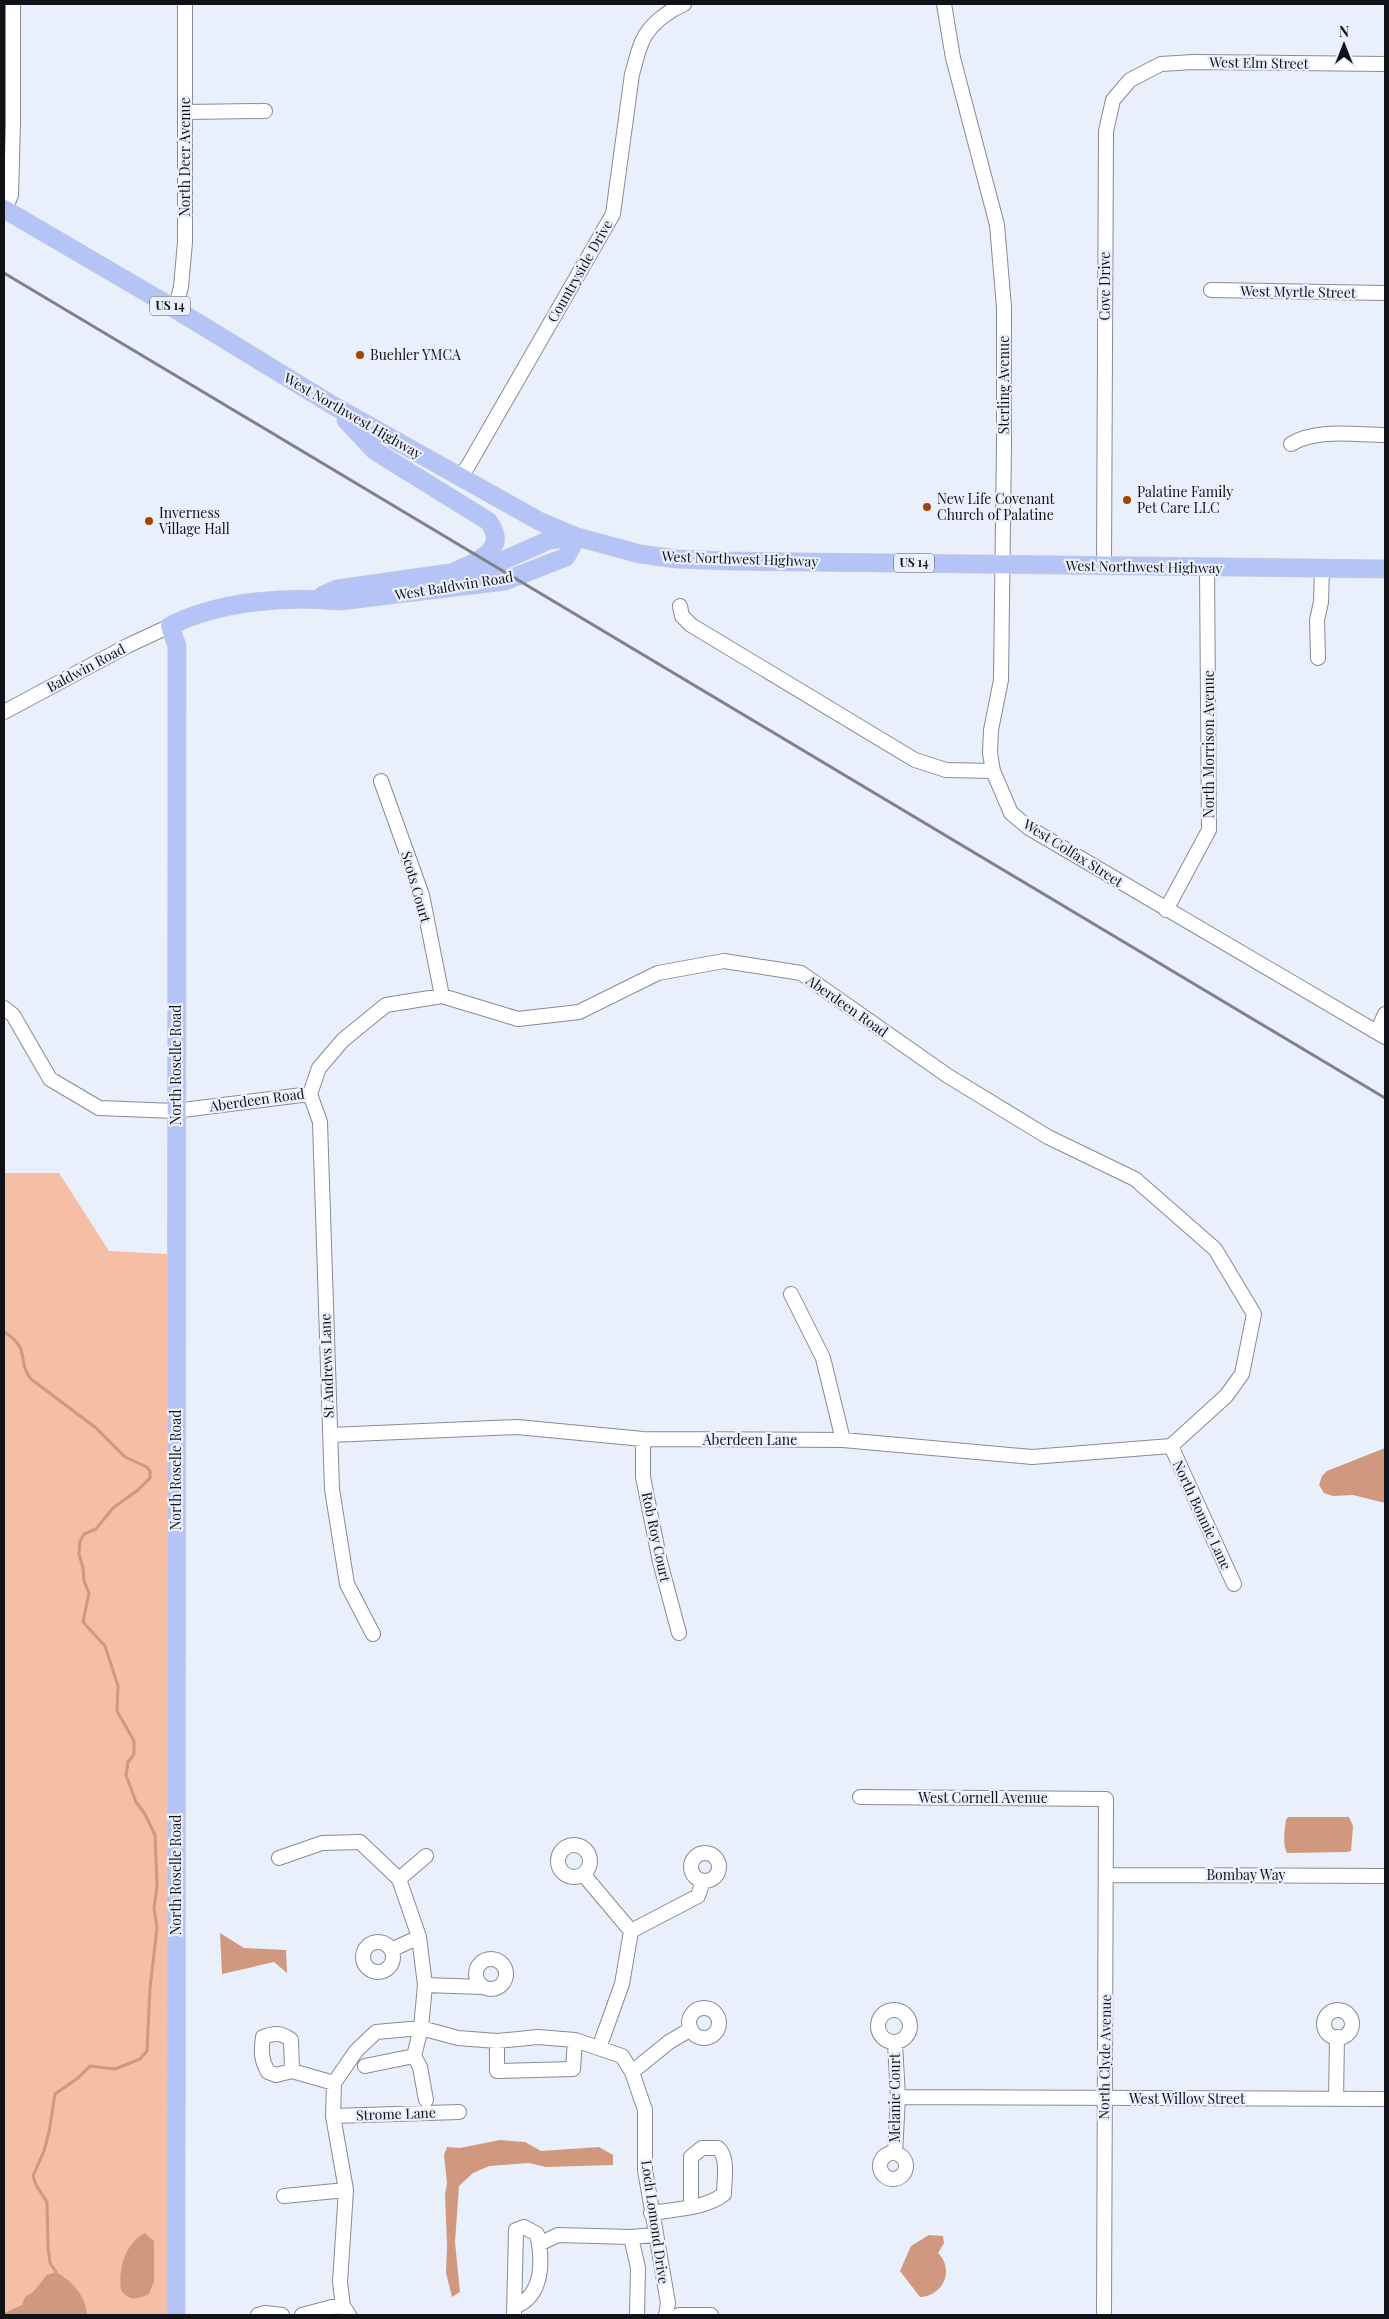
<svg xmlns="http://www.w3.org/2000/svg" width="1389" height="2319" viewBox="0 0 1389 2319" font-family="'Playfair Display',serif">
<rect width="100%" height="100%" fill="#eaeffc"/>
<path fill="#f5bea5" d="M4,1173H59L109,1251L167,1254L168,2315H4Z"/>
<path fill="#d0987f" d="M1385,1448V1503L1353,1495L1333,1496L1324,1493L1319,1485L1322,1476L1327,1471Z
M1289,1817H1349L1353,1826L1351,1851L1346,1852L1287,1853C1282,1844 1285,1829 1286,1819Z
M220,1933L244,1948L286,1950L287,1973L274,1962L222,1974Z
M500,2140L525,2142L541,2151L599,2147L613,2155V2165L546,2167L529,2163L489,2166L473,2173L459,2186L455,2242L460,2292L452,2297L446,2273L447,2246L445,2195L447,2183L444,2155L447,2147L460,2148Z
M145,2233L154,2241V2281L149,2294C138,2299 129,2302 121,2290C118,2270 125,2243 145,2233Z
M929,2235L943,2236L944,2243L938,2253C955,2270 943,2296 920,2297L900,2271L911,2246Z
M56,2272C72,2281 86,2296 87,2315H4V2313L22,2305L25,2297L33,2292L47,2275Z"/>
<g fill="none" stroke-linecap="round" stroke-linejoin="round">
<path stroke="#d0987f" stroke-width="3" d="M4,1332C32,1349 16,1361 31,1379L96,1428L125,1457L147,1467L150,1471V1478L138,1490L113,1508L96,1529L84,1534L80,1541L79,1554L83,1568L84,1581L89,1593L83,1622L105,1646L118,1686L117,1711L134,1741V1754L128,1762L126,1775L136,1802L145,1814L155,1835L157,1886L154,1908L157,1928L150,1988L147,2051L140,2059L115,2069L90,2066L78,2078L55,2094L49,2132L44,2151L33,2176L36,2185L47,2202L48,2247L50,2263L56,2272"/>
<defs>
<path id="minor" d="M944,4L953,58L997,225L1004,307V443L1001,680L991,730L990,753L993,771L1011,813L1029,828L1385,1037
M185,112L265,111
M5,210L11,195L13,123V4
M1211,290L1385,293
M175,309L181,287L185,242V4
M1291,444C1318,428 1355,435 1385,435
M459,477L468,466L613,214L632,74C636,62 638,47 645,36C653,22 670,10 684,4
M1104,566L1106,131L1113,100L1130,80L1161,64L1193,62L1385,64
M680,606L682,616L691,625L915,760L946,770L993,771
M1318,658L1317,620L1321,602L1322,569
M4,712L129,645L170,626
M381,781L422,895L442,996
M1166,910L1209,830L1207,568
M4,1008L13,1015L50,1079L99,1108L175,1111L310,1094L319,1068L343,1040L386,1005L442,996L518,1019L579,1012L658,973L724,961L801,973L948,1076L1048,1137L1135,1179L1215,1249L1254,1314L1242,1374L1226,1396L1171,1446
M1377,1032L1385,1014
M310,1094L320,1122L332,1489L347,1584L373,1634
M791,1294L823,1358L843,1440
M330,1435L517,1427L643,1439L843,1440L1032,1457L1171,1446
M643,1439V1477L660,1562L679,1633
M1171,1446L1234,1584
M860,1797L1106,1799L1104,2315
M558 1861a16 16 0 1 1 32 0a16 16 0 1 1-32 0Z
M691 1867a14 14 0 1 1 28 0a14 14 0 1 1-28 0Z
M279,1858L322,1843L360,1842L399,1879L419,1937L425,1985L421,2028L414,2056L365,2066
M583,1874L631,1931
M1107,1875L1385,1876
M399,1879L426,1856
M631,1931L698,1896L703,1881
M363 1957a15 15 0 1 1 30 0a15 15 0 1 1-30 0Z
M391,1950L419,1937
M476 1974a15 15 0 1 1 30 0a15 15 0 1 1-30 0Z
M425,1985L483,1987
M689 2023a15 15 0 1 1 30 0a15 15 0 1 1-30 0Z
M878 2026a16 16 0 1 1 32 0a16 16 0 1 1-32 0Z
M1324 2024a14 14 0 1 1 28 0a14 14 0 1 1-28 0Z
M497,2041V2071L573,2069L575,2040
M599,2048L622,1984L631,1931
M414,2056L420,2067L426,2100
M292,2071L291,2040C281,2032 274,2033 263,2037C261,2051 261,2060 268,2072L276,2075L292,2071L334,2083
M632,2072L669,2042L691,2029
M898,2097L1385,2099
M1336,2099L1337,2037
M333,2116L459,2112
M895,2153L898,2097L895,2043
M880 2166a13 13 0 1 1 26 0a13 13 0 1 1-26 0Z
M284,2196L346,2190
M651,2213C675,2209 705,2209 724,2194C724,2180 729,2158 718,2148H702L691,2157V2206
M539,2244L558,2235L631,2237
M258,2315L265,2313L282,2315
M302,2315L332,2307L343,2306
M349,2315L343,2306L340,2282L346,2190L333,2116L334,2083L356,2051L376,2032L421,2028L458,2038L497,2041L538,2037L575,2040L622,2056L632,2072L645,2110V2170L668,2303L666,2315
M514,2315L516,2230L524,2227L537,2234C543,2260 544,2296 514,2307
M637,2315L638,2268L631,2237L655,2235
M679,2315H711"/>
<path id="major" d="M4,209L175,309L334,406L539,521L577,537L640,554L677,559L728,561L1385,569
M346,420L375,451L488,521C511,551 474,562 452,573
M323,595L337,589L471,570L500,562L549,540L576,537
M176,2315L177,646L170,626C218,601 286,596 340,601L505,581L566,557L577,537"/>
</defs>
<use href="#minor" stroke="#868b97" stroke-width="16"/>
<use href="#major" stroke="#cfd0d1" stroke-width="19"/>
<use href="#minor" stroke="#fff" stroke-width="14"/>
<use href="#major" stroke="#b4c4f7" stroke-width="18"/>
<path stroke="#7f828b" stroke-width="3" d="M4,273L1385,1098"/>
</g>
<g fill="#a44200" stroke="#eaeffc" stroke-width="2">
<circle cx="360" cy="355" r="5"/>
<circle cx="1127" cy="500" r="5"/>
<circle cx="927" cy="507" r="5"/>
<circle cx="149" cy="521" r="5"/>
</g>
<g text-anchor="middle" stroke-width="4.5" stroke-linejoin="round" paint-order="stroke">
<g fill="#eaeffc" stroke="#52545c" stroke-width="1">
<rect x="150" y="296.5" width="40" height="19" rx="4"/>
<rect x="894" y="553.5" width="40" height="19" rx="4"/>
</g>
<g font-size="12" font-weight="bold" fill="#111217">
<text x="170" y="310">US 14</text>
<text x="914" y="567">US 14</text>
</g>
<g font-size="14" fill="#111217" stroke="#eaeffc">
<text transform="translate(1259 63) rotate(1)" y="5">West Elm Street</text>
<text transform="translate(185 157) rotate(-90)" y="5">North Deer Avenue</text>
<text transform="translate(580 271) rotate(-60)" y="5">Countryside Drive</text>
<text transform="translate(1105 286) rotate(-90)" y="5">Cove Drive</text>
<text transform="translate(1298 292) rotate(1)" y="5">West Myrtle Street</text>
<text transform="translate(1004 385) rotate(-90)" y="5">Sterling Avenue</text>
<text transform="translate(353 416) rotate(30)" y="5">West Northwest Highway</text>
<text transform="translate(740 559) rotate(2)" y="5">West Northwest Highway</text>
<text transform="translate(1144 567) rotate(1)" y="5">West Northwest Highway</text>
<text transform="translate(454 586) rotate(-9)" y="5">West Baldwin Road</text>
<text transform="translate(86 668) rotate(-28)" y="5">Baldwin Road</text>
<text transform="translate(1209 744) rotate(-90)" y="5">North Morrison Avenue</text>
<text transform="translate(1073 853) rotate(32)" y="5">West Colfax Street</text>
<text transform="translate(416 887) rotate(74)" y="5">Scots Court</text>
<text transform="translate(847 1006) rotate(35)" y="5">Aberdeen Road</text>
<text transform="translate(176 1065) rotate(-90)" y="5">North Roselle Road</text>
<text transform="translate(257 1100) rotate(-8)" y="5">Aberdeen Road</text>
<text transform="translate(327 1366) rotate(-92)" y="5">St Andrews Lane</text>
<text x="750" y="1445">Aberdeen Lane</text>
<text transform="translate(176 1470) rotate(-90)" y="5">North Roselle Road</text>
<text transform="translate(1202 1515) rotate(65)" y="5">North Bonnie Lane</text>
<text transform="translate(656 1537) rotate(78)" y="5">Rob Roy Court</text>
<text x="983" y="1803">West Cornell Avenue</text>
<text transform="translate(176 1875) rotate(-90)" y="5">North Roselle Road</text>
<text x="1246" y="1880">Bombay Way</text>
<text transform="translate(1105 2057) rotate(-89)" y="5">North Clyde Avenue</text>
<text transform="translate(895 2098) rotate(-90)" y="5">Melanie Court</text>
<text x="1187" y="2104">West Willow Street</text>
<text transform="translate(396 2114) rotate(-2)" y="5">Strome Lane</text>
<text transform="translate(655 2222) rotate(82)" y="5">Loch Lomond Drive</text>
</g>
<g font-size="14" fill="#111217" stroke="#eaeffc" text-anchor="start">
<text x="370" y="360">Buehler YMCA</text>
<text x="1137" y="497">Palatine Family<tspan x="1137" dy="16">Pet Care LLC</tspan></text>
<text x="937" y="504">New Life Covenant<tspan x="937" dy="16">Church of Palatine</tspan></text>
<text x="159" y="518">Inverness<tspan x="159" dy="16">Village Hall</tspan></text>
</g>
</g>
<rect width="1389" height="2319" fill="none" stroke="#111217" stroke-width="10"/>
<g transform="translate(1344 45)" stroke="#eaeffc" stroke-width="4" paint-order="stroke">
<path d="M0-4L9 19L0 12L-9 19Z" fill="#111217"/>
<text y="-8" font-size="14" font-weight="bold" text-anchor="middle" fill="#111217">N</text>
</g>
</svg>
